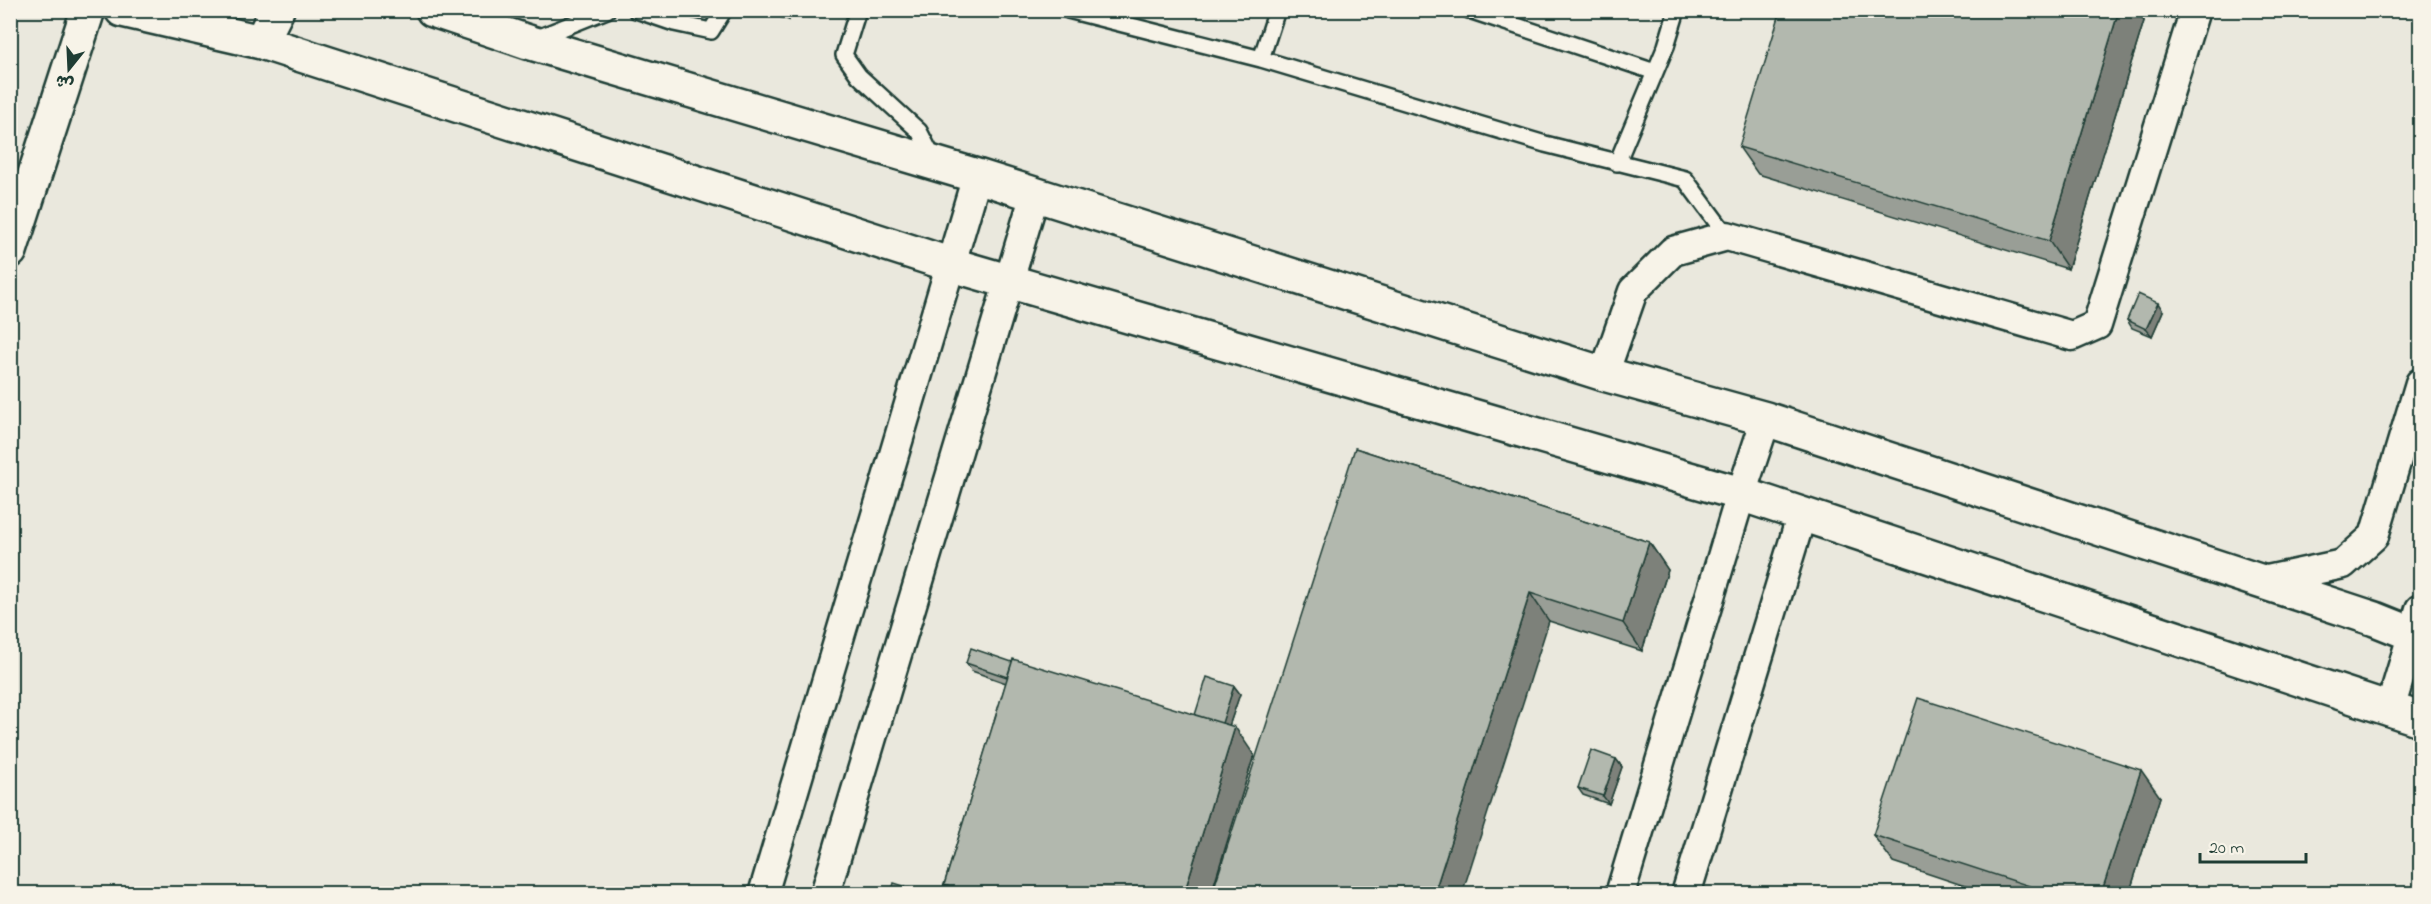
<svg xmlns="http://www.w3.org/2000/svg" width="2431" height="904" viewBox="0 0 2431 904" font-family="'Indie Flower','Playpen Sans Arabic',sans-serif">
<rect width="100%" height="100%" fill="#eae8dd"/>
<filter id="ink" filterUnits="userSpaceOnUse"><feTurbulence type="fractalNoise" baseFrequency=".0167" numOctaves="2"/><feDisplacementMap in="SourceGraphic" scale="12" xChannelSelector="R" yChannelSelector="G"/><feConvolveMatrix kernelMatrix="1 2 1 2 8 2 1 2 1" color-interpolation-filters="sRGB"/></filter>
<g filter="url(#ink)">
<g fill="none" stroke-linecap="round" stroke-linejoin="round">
<defs>
<path id="lane" d="M636,10L674,23L711,31L724,10
M858,10L844,55L859,76L919,131L934,160
M1068,10L1261,59
M1277,10L1261,59L1545,144L1685,179L1727,236
M1469,10L1655,72
M535,39L607,10
M1617,163L1666,46L1677,10"/>
<path id="street" d="M1604,374L1633,291L1673,251L1727,236L2072,336L2097,325L2195,10
M2258,582L2343,564L2374,536L2420,383
M2390,709L2420,609
M763,894L977,176
M825,894L1035,194
M1620,894L1741,494L1766,419
M1686,894L1802,514"/>
<path id="secondary" d="M122,10L261,42L949,264L1741,494L2420,719
M433,10L528,42L977,176L1604,374L1766,419L2375,619L2420,637
M261,42L277,10"/>
<path id="primary" d="M10,251L88,10"/>
</defs>
<use href="#lane" stroke="#1f3d34" stroke-width="20"/>
<use href="#street" stroke="#1f3d34" stroke-width="33"/>
<use href="#secondary" stroke="#1f3d34" stroke-width="38"/>
<use href="#primary" stroke="#1f3d34" stroke-width="38"/>
<use href="#lane" stroke="#f7f3e8" stroke-width="15"/>
<use href="#street" stroke="#f7f3e8" stroke-width="28"/>
<use href="#secondary" stroke="#f7f3e8" stroke-width="33"/>
<use href="#primary" stroke="#f7f3e8" stroke-width="33"/>
</g>
<path fill="#999e96" stroke="#1f3d34" stroke-width="1.5" d="M757,10H792L789,20Z
M2144,21L2068,269L1758,174L1739,147Z
M2163,311L2152,336L2132,328L2127,320Z
M1355,448L1649,542L1668,570L1642,651L1549,621Z
M1012,662L1195,715L1234,686L1240,694L1229,726L1254,755L1211,894H949L944,885L1006,683L972,671L966,663Z
M1616,759L1622,767L1609,804L1583,795L1578,788Z
M2160,797L2129,894H1989L1893,862L1873,835Z"/>
<path fill="#7d817a" stroke="#1f3d34" stroke-width="1.5" d="M784,10H792L789,20L784,12Z
M2119,10H2137L2144,21L2068,269L2049,241Z
M2158,303L2163,311L2152,336L2146,329Z
M1649,542L1668,570L1642,651L1623,623Z
M1530,593L1549,621L1462,894H1434Z
M1234,686L1240,694L1227,732L1221,724Z
M1235,727L1254,755L1211,894H1184Z
M1616,759L1622,767L1609,804L1603,796Z
M2141,770L2160,797L2129,894H2101Z"/>
<path fill="#b2b8ae" stroke="#1f3d34" stroke-width="1.5" d="M1781,10H2119L2049,241L1739,147Z
M2138,294L2158,303L2146,329L2127,320Z
M1355,448L1649,542L1623,623L1530,593L1434,894H1212Z
M971,648L1012,662L1007,677L966,663Z
M1013,659L1235,727L1184,894H970L944,885Z
M1207,677L1234,686L1222,723L1195,715Z
M1918,698L2141,770L2101,894H2054L1873,835Z
M1591,750L1616,759L1603,796L1578,788Z
M894,883L929,894H891Z"/>
</g>
<rect width="2431" height="904" fill="none" stroke="#f7f3e8" stroke-width="36"/>
<rect x="18" y="18" width="2395" height="868" fill="none" stroke="#1f3d34" stroke-width="2" filter="url(#ink)"/>
<g transform="translate(69 69) rotate(198)" stroke="#f7f3e8" stroke-width="4.5" paint-order="stroke">
<path d="M0-4.5L10 22L0 15L-10 22Z" fill="#1f3d34"/>
<text y="-9" font-size="16" font-weight="bold" text-anchor="middle" fill="#1f3d34">ش</text>
</g>
<path d="M2200 853v9h106v-9" fill="none" stroke="#1f3d34" stroke-width="3"/>
<text x="2209" y="853" font-size="18" fill="#1f3d34" stroke="#f7f3e8" stroke-width="4.5" paint-order="stroke">20 m</text>
</svg>
